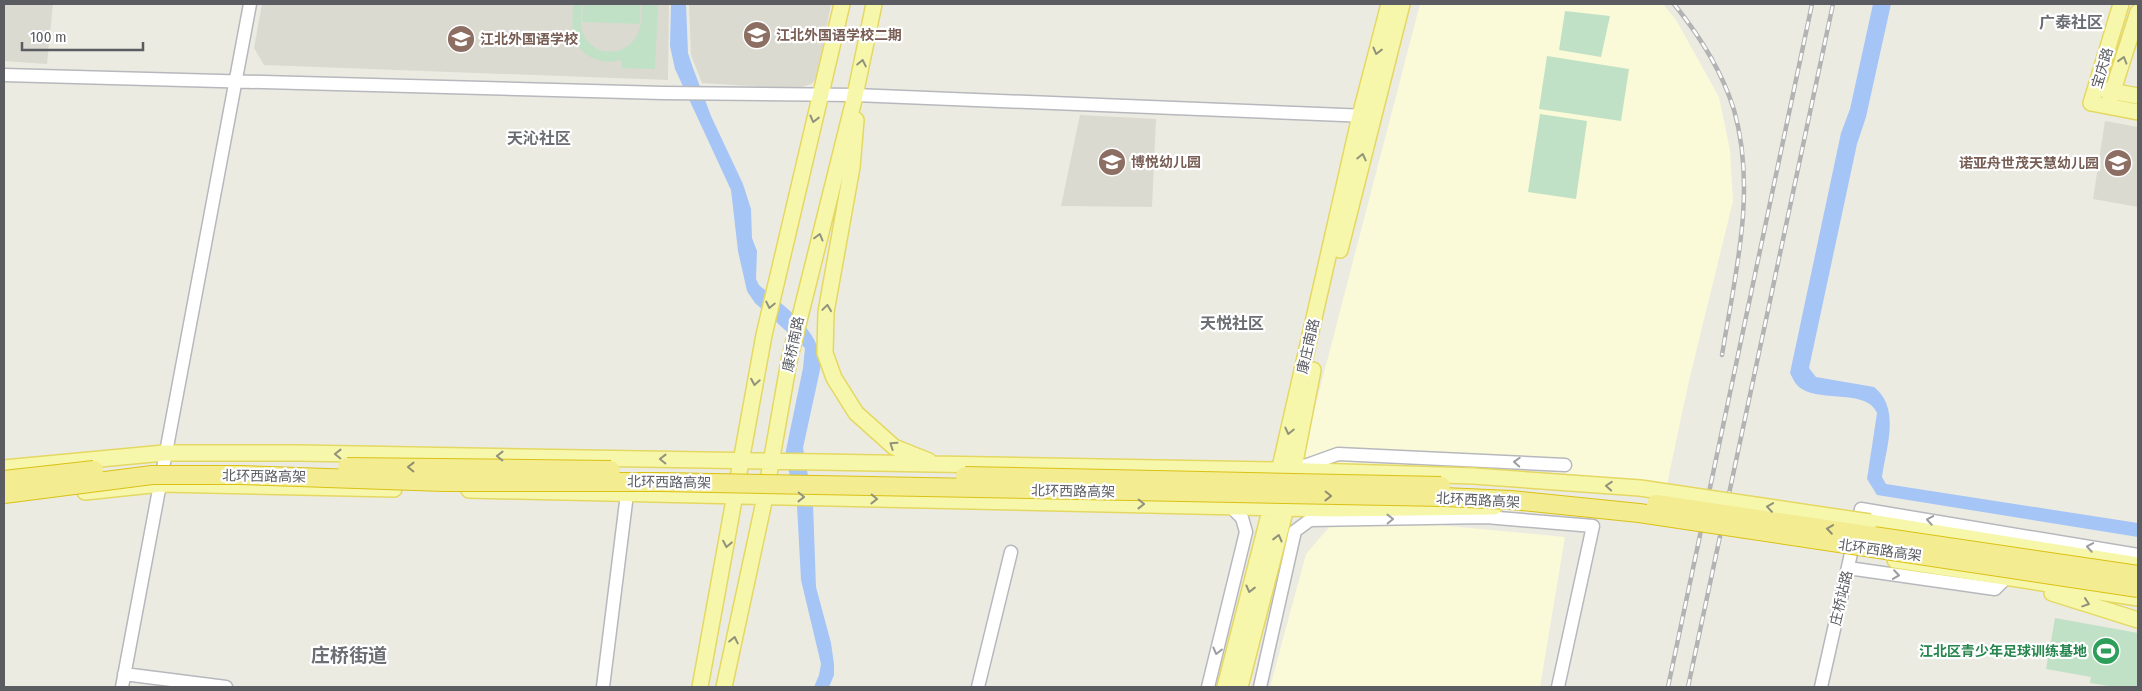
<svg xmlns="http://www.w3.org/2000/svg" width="2142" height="691" viewBox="0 0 2142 691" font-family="'Fira Sans Condensed','Noto Sans SC',sans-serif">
<rect width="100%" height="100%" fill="#ecebe2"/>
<path fill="#faf9d8" d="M1420,4H1663L1676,20L1719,97L1730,150L1733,201L1688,385L1667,484L1532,470L1392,467L1301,461Z
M1428,524L1565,537L1540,687H1270L1306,554L1331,525Z"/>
<path fill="#dbdad0" d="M4,4H53L47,64L4,61Z
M262,4H669L668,80L264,65L254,48Z
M689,4H831L817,78L811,84L796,89L702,83L691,55Z
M1080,115L1156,119L1152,207L1061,206Z
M2105,121L2138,127V207L2093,199Z"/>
<path fill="#c0e1c6" d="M573,4H582C581,14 579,26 584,35C596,60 630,56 639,31C642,23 641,12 641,4H658L655,69L622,68L621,60C603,66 578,56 574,36C571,26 573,14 573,4Z
M583,4H640V24L582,22Z
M1565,11L1610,16L1601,57L1559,50Z
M1547,56L1629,69L1621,121L1539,109Z
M1540,114L1587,121L1576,199L1528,192Z
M2055,618L2138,633V687H2115L2090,683L2091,677L2046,669Z"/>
<path fill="#a6c5f7" d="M671,4H686L688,53L693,68L711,116L743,184L751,209L752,238L757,251L756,279L759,285C785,308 825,332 820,370L803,448L813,503L816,587L831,643L834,664V675L829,687H814L819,675L821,664L801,580L797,506L785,455L803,368L805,348L755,303L747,291L738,251L731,190L675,69L670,46Z
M1873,4H1891L1866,117L1857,144L1809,368L1816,377L1874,387C1901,408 1886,448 1882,477L1886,484L2138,523V537L1877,495L1867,479L1877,413C1867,389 1822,402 1802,389C1796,386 1793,379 1790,373L1841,133L1850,109Z"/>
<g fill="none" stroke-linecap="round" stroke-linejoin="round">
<defs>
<path id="minor" d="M4,75L663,93L855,95L1368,116
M1296,469L1338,454L1565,465
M1848,568L1995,589L2006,578
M124,674L226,687
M122,687L250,4
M603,687L627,494
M978,687L1011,552
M1208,687L1246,532L1242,518L1230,506
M1260,687L1295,531L1310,520L1486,517L1593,526L1558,687
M1821,687L1861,509L2138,555"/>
<path id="major" d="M2121,4L2091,103L2138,112
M2105,90L2138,96
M2108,106L2138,12
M856,120L852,167L826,312L825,353L834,378L856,413L894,447L929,461
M1340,250L1402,4
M4,468L164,453H299L1279,470L1473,476
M469,490L1332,509L1494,507
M85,492L161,484L394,489
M1870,522L2138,565
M1895,560L2138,598
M2052,593L2138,620
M700,687L764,335L842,4
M724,687L765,497L789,361L854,100L874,4
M1225,687L1271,507L1360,116L1389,4
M1240,687L1286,508L1313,370"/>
</defs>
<use href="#minor" stroke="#b7b8bd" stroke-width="15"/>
<use href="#major" stroke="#e4d862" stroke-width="18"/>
<use href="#minor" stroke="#fff" stroke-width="12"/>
<use href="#major" stroke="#f6f7ab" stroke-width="15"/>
<defs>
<path id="rail" d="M1674,4C1699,35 1722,71 1734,110C1757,190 1735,275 1722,355
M1668,687L1812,4
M1688,687L1833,4"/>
</defs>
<use href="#rail" stroke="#b2b3b3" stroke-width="4.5"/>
<use href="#rail" stroke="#fff" stroke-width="2.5" stroke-dasharray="8" stroke-linecap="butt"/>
<defs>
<path id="major-bridge" d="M1473,476L1640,488L1870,522"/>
<path id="highway-bridge" d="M347,467L611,470
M965,476L1441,486
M4,480L94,470
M4,494L152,475H239L444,482H660L1444,497L1511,500L1639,513L2138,588
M1656,504L2138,575"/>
</defs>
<use href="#major-bridge" stroke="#e4d862" stroke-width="18" stroke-linecap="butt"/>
<use href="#highway-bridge" stroke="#dac114" stroke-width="20" stroke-linecap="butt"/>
<use href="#major-bridge" stroke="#f6f7ab" stroke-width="15"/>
<use href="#highway-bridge" stroke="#f3ec91" stroke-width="18"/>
</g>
<defs><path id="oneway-chevron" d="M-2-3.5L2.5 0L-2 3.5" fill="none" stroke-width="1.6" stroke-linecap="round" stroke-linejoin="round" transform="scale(1.25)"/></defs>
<g stroke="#91927b">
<use href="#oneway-chevron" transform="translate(1377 51) rotate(104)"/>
<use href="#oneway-chevron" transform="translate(2123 60) rotate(-73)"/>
<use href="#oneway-chevron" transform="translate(862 63) rotate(-78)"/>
<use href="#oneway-chevron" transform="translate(814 119) rotate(104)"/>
<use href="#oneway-chevron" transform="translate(1362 157) rotate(-77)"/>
<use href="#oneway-chevron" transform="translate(819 237) rotate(-75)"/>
<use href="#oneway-chevron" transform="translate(770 305) rotate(102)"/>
<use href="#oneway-chevron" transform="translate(827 308) rotate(-82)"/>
<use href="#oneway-chevron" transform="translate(755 382) rotate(100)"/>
<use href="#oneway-chevron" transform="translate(1289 431) rotate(103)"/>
<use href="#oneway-chevron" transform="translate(893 445) rotate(-146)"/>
<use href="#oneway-chevron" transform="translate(338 454) rotate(-179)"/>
<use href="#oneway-chevron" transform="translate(500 456) rotate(-179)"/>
<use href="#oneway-chevron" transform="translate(663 459) rotate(-179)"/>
<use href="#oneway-chevron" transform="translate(1609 486) rotate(-176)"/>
<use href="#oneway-chevron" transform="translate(801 497) rotate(1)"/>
<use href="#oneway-chevron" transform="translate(874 499) rotate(1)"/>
<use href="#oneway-chevron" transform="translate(1141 504) rotate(1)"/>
<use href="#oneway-chevron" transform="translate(1770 507) rotate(-172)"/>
<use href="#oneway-chevron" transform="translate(1278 538) rotate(-76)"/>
<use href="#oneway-chevron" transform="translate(727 544) rotate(101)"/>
<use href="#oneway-chevron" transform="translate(1250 589) rotate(104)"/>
<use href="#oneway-chevron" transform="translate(2086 603) rotate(18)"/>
<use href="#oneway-chevron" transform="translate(734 640) rotate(-78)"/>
</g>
<g stroke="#9c9da0">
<use href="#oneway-chevron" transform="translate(1517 462) rotate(-177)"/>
<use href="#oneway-chevron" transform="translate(1390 519) rotate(-1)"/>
<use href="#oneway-chevron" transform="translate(1930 520) rotate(-170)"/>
<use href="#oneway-chevron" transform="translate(2090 547) rotate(-170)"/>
<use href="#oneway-chevron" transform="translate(1896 575) rotate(8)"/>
<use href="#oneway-chevron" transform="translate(1217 651) rotate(104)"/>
</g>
<g stroke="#908e72">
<use href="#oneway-chevron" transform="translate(411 467) rotate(-179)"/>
<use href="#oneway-chevron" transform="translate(1328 496) rotate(1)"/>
<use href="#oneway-chevron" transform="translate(1830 529) rotate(-172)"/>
</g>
<defs>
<symbol id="school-disc" viewBox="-11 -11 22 22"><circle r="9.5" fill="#8d6e63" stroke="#fff"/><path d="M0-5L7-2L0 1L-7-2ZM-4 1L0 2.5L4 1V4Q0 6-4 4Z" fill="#fff"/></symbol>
<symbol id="stadium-disc" viewBox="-11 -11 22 22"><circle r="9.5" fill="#2e9e5b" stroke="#fff"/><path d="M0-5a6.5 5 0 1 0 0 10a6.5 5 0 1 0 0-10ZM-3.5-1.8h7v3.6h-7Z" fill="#fff"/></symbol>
</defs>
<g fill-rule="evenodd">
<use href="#school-disc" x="741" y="19" width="32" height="32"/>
<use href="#school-disc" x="445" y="23" width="32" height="32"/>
<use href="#school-disc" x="1096" y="146" width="32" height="32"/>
<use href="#school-disc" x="2102" y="147" width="32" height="32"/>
<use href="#stadium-disc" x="2090" y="635" width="32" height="32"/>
</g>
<g text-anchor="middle" stroke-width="4.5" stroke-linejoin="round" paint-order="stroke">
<g font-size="14" font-weight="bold" fill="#785e54" stroke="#fff" text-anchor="start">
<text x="776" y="40">江北外国语学校二期</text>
<text x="480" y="44">江北外国语学校</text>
<text x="1131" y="167">博悦幼儿园</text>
<text x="2099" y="168" text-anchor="end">诺亚舟世茂天慧幼儿园</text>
</g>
<g font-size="14" fill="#5a5c61" stroke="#fff">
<text transform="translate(2102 68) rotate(-73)" y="5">宝庆路</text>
<text transform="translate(793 344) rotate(-78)" y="5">康桥南路</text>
<text transform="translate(1308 346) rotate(-77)" y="5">康庄南路</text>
<text transform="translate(264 476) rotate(1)" y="5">北环西路高架</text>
<text transform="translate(669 482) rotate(1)" y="5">北环西路高架</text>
<text transform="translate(1073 491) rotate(1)" y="5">北环西路高架</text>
<text transform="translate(1478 500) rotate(3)" y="5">北环西路高架</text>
<text transform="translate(1880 550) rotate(8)" y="5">北环西路高架</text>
<text transform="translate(1841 598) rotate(-77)" y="5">庄桥站路</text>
</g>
<g font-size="14" font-weight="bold" fill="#27864d" stroke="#fff" text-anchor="end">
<text x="2087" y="656">江北区青少年足球训练基地</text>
</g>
<g font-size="16" font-weight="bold" fill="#6b6e73" stroke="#fff">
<text x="2071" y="28">广泰社区</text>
<text x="539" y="144">天沁社区</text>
<text x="1232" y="329">天悦社区</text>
</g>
<g font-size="19" font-weight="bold" fill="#6b6e73" stroke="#fff">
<text x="349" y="662">庄桥街道</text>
</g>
</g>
<rect width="2142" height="691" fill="none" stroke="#5a5c61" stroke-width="10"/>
<path d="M22 42v8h121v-8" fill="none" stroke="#5a5c61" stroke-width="2.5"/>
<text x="30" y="42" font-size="15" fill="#5a5c61" stroke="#ffffff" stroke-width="4" paint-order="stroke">100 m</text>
</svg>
